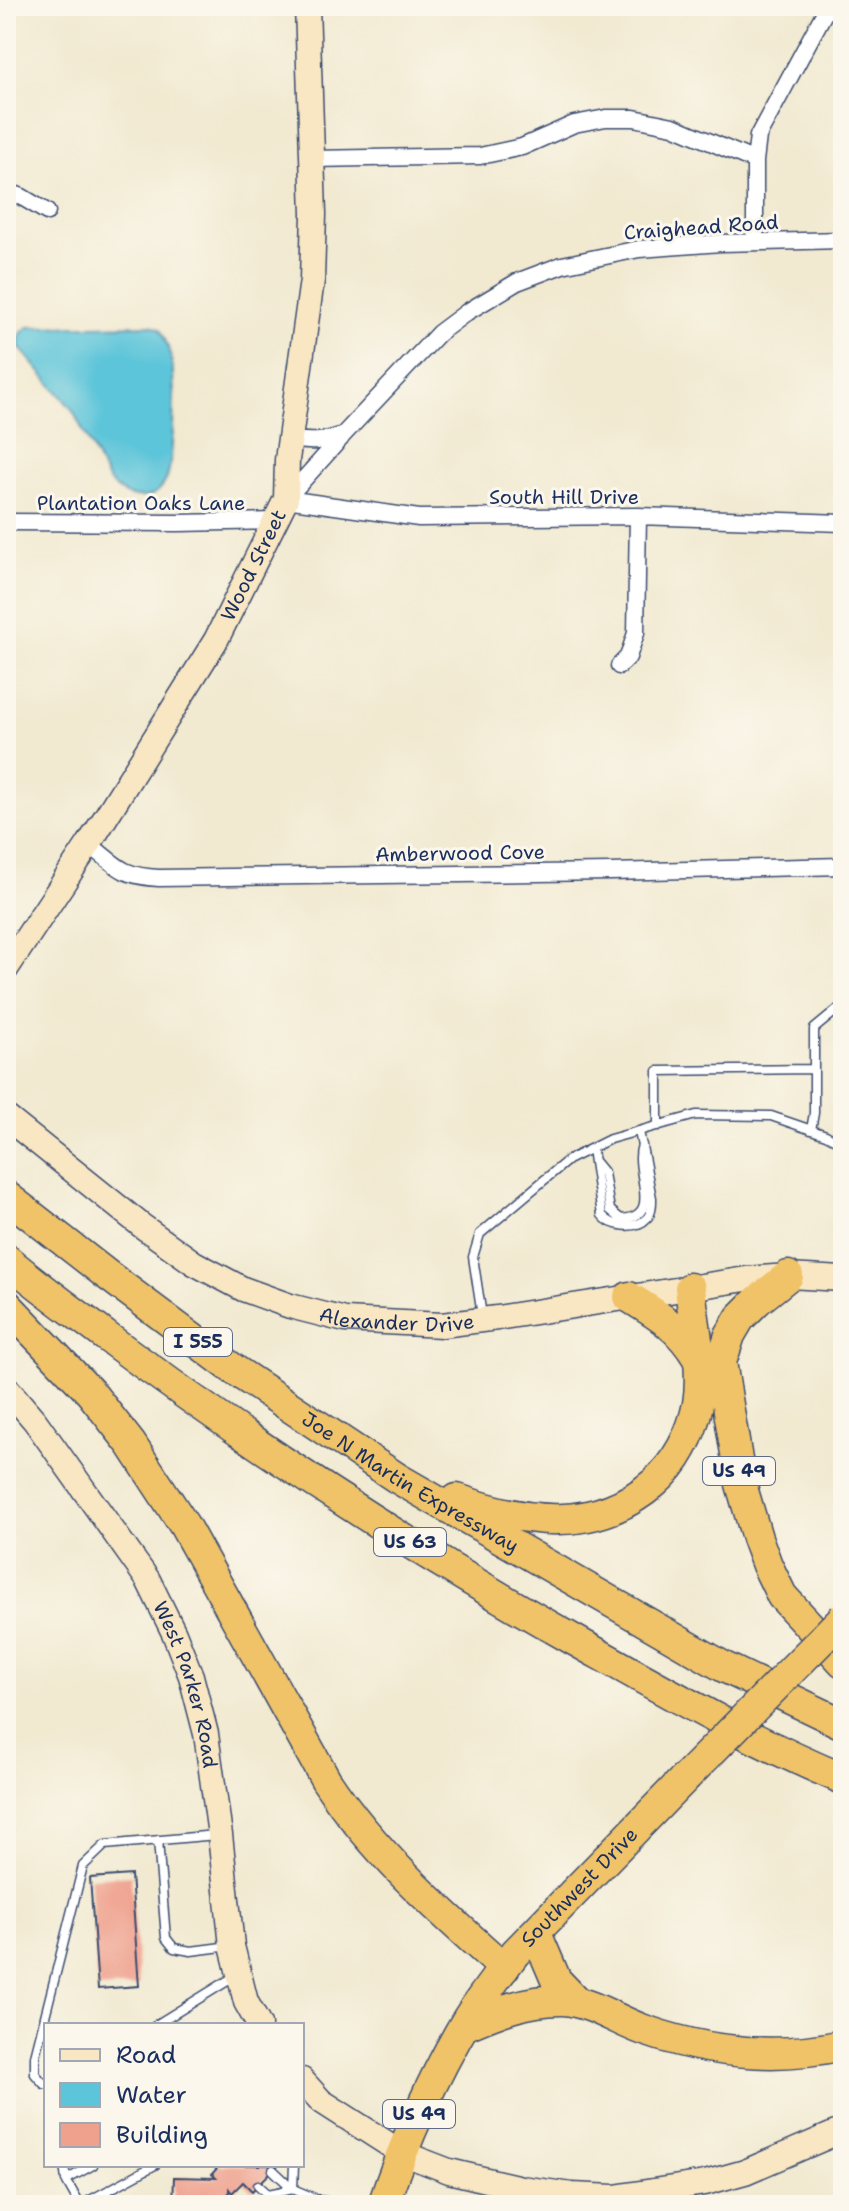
<svg xmlns="http://www.w3.org/2000/svg" width="849" height="2211" viewBox="0 0 849 2211" font-family="'Shantell Sans',sans-serif">
<rect width="100%" height="100%" fill="#fbf7ec"/>
<filter id="ink" filterUnits="userSpaceOnUse"><feTurbulence type="fractalNoise" baseFrequency=".0125" numOctaves="2"/><feDisplacementMap in="SourceGraphic" scale="16" xChannelSelector="R" yChannelSelector="G"/><feConvolveMatrix kernelMatrix="1 2 1 2 8 2 1 2 1" color-interpolation-filters="sRGB"/></filter>
<filter id="wash" filterUnits="userSpaceOnUse"><feTurbulence type="fractalNoise" baseFrequency=".006" numOctaves="4" result="noise"/><feDisplacementMap in="SourceGraphic" scale="32" xChannelSelector="R" yChannelSelector="G"/><feGaussianBlur stdDeviation="1.8" result="paint"/><feColorMatrix in="noise" values="0 0 0 0 0 0 0 0 0 0 0 0 0 0 0 0 0 1.4 0 .05"/><feComposite in="paint" operator="in"/></filter>
<g filter="url(#wash)">
<rect width="100%" height="100%" fill="#f1e9d0"/>
<path fill="#5dc5d9" stroke="#3c7a9c" stroke-width="2" d="M151,325L160,329C166,340 170,351 172,364C175,386 174,462 166,480C161,490 153,497 142,497C126,498 115,490 107,478L72,409L19,347C19,337 20,332 28,327Z"/>
<g id="blocks">
<path fill="#efa18e" d="M131,1875L139,1986L98,1989L90,1878Z
M220,2165H278L252,2191L243,2182L232,2193L229,2189L228,2205H173L174,2177L216,2178L212,2174Z"/>
</g>
</g>
<g filter="url(#ink)">
<use href="#blocks" fill-opacity="0" stroke="#3b4b6f" stroke-width="2"/>
<g fill="none" stroke-linecap="round" stroke-linejoin="round">
<defs>
<path id="lane" d="M814,1069V1029L843,1005
M658,1126V1071L814,1069V1113L811,1130
M592,1149L602,1215C611,1227 636,1230 647,1218C652,1213 652,1205 652,1198L639,1131
M595,1162L604,1173L610,1210L621,1219C665,1217 632,1171 642,1145
M482,1316L473,1257L480,1234L568,1160L610,1139L696,1115L771,1116L826,1135L843,1144
M158,1840L166,1938L174,1948L191,1951L230,1946
M156,2025L237,1975
M46,2084H44L35,2074V2056L83,1866L105,1845L216,1835
M64,2165L66,2180L93,2165
M294,2165L293,2189L319,2200L347,2205
M273,2170L293,2189
M66,2180L80,2205
M258,2185L268,2194L293,2189
M81,2205L155,2165"/>
<path id="street" d="M312,159L480,156L522,147L574,124L606,118H634L673,126L755,161
M6,191L22,197L47,212
M755,242V161L758,136L828,6
M291,439C311,443 324,442 343,435L439,333L467,312L517,282L562,265L639,249L721,243L843,240
M286,499L419,518L638,516L843,523
M286,499L341,438
M6,522L178,523L276,521
M619,666L628,657L636,633L638,516
M89,844C117,866 121,876 159,878L611,872L843,866"/>
<g id="secondary">
<path id="s1" d="M6,969L89,844L216,640L286,499L287,460L312,280L314,214L307,6"/>
<path id="s2" d="M6,1117L142,1226L194,1263L243,1289L290,1306L345,1320L442,1325L497,1318L746,1279L788,1276L843,1279"/>
<path id="s3" d="M6,1387L35,1421L148,1580L174,1633L191,1676L206,1734L220,1835L232,1946L246,2002L259,2025"/>
<path d="M302,2080L321,2101L402,2153L449,2171L521,2188L572,2195L614,2197L705,2183L745,2172L843,2130"/>
</g>
<g id="highway">
<path id="s4" d="M6,1196L106,1274L236,1371L397,1478L724,1667L843,1724"/>
<path d="M6,1259C39,1287 73,1311 107,1337C256,1448 412,1549 574,1640C663,1690 749,1740 843,1779"/>
<path d="M788,1276L757,1301L740,1318L730,1335L721,1362L741,1484L757,1538L767,1565L782,1596L843,1662"/>
<path d="M629,1297C658,1315 679,1327 697,1357"/>
<path d="M6,1304L91,1393L131,1444L184,1525L326,1780C374,1853 440,1911 504,1968"/>
<path d="M457,1499C525,1523 595,1534 654,1483C677,1463 692,1434 698,1404C704,1368 694,1324 690,1288"/>
<path d="M536,1933L556,1980L576,2001"/>
<path d="M464,2026C496,2012 528,1999 564,2000C591,2002 618,2021 644,2030C709,2053 775,2060 843,2045"/>
<path id="s5" d="M383,2205C405,2140 433,2077 468,2018C482,1996 499,1974 515,1953L685,1778"/>
</g>
</defs>
<use href="#lane" stroke="#3b4b6f" stroke-width="11"/>
<use href="#street" stroke="#3b4b6f" stroke-width="19"/>
<use href="#secondary" stroke="#3b4b6f" stroke-width="27"/>
<use href="#highway" stroke="#3b4b6f" stroke-width="33"/>
<use href="#lane" stroke="#fff" stroke-width="8"/>
<use href="#street" stroke="#fff" stroke-width="16"/>
<use href="#secondary" stroke="#f9e7c3" stroke-width="24"/>
<use href="#highway" stroke="#f0c369" stroke-width="30"/>
<defs>
<path id="highway-bridge" d="M685,1778L843,1618"/>
</defs>
<use href="#highway-bridge" stroke="#3b4b6f" stroke-width="33" stroke-linecap="butt"/>
<use href="#highway-bridge" stroke="#f0c369" stroke-width="30"/>
</g>
</g>
<g text-anchor="middle" stroke-width="6" stroke-linejoin="round" paint-order="stroke">
<g fill="#fbf7ec" stroke="#5e6b89" stroke-width="2">
<rect x="164" y="1328" width="68" height="28" rx="6"/>
<rect x="703" y="1457" width="72" height="28" rx="6"/>
<rect x="374" y="1528" width="72" height="28" rx="6"/>
<rect x="383" y="2100" width="72" height="28" rx="6"/>
</g>
<g font-size="18" font-weight="bold" fill="#1b2f5e">
<text x="198" y="1348">I 555</text>
<text x="739" y="1477">US 49</text>
<text x="410" y="1548">US 63</text>
<text x="419" y="2120">US 49</text>
</g>
<g font-size="20" fill="#1b2f5e" stroke="#fbf7ec">
<text transform="translate(701 227) rotate(-4)" y="7">Craighead Road</text>
<text x="564" y="504">South Hill Drive</text>
<text x="141" y="510">Plantation Oaks Lane</text>
<text dy="7" stroke="none"><textPath href="#s1" startOffset="474">Wood Street</textPath></text>
<text transform="translate(460 853) rotate(-1)" y="7">Amberwood Cove</text>
<text dy="7" stroke="none"><textPath href="#s2" startOffset="452">Alexander Drive</textPath></text>
<text dy="7" stroke="none"><textPath href="#s4" startOffset="496">Joe N Martin Expressway</textPath></text>
<text dy="7" stroke="none"><textPath href="#s3" startOffset="352">West Parker Road</textPath></text>
<text dy="7" stroke="none"><textPath href="#s5" startOffset="378">Southwest Drive</textPath></text>
</g>
</g>
<rect width="849" height="2211" fill="none" stroke="#fbf7ec" stroke-width="32"/>
<rect x="44" y="2023" width="260" height="144" fill="#fbf7ec" stroke="#a1a7b3" stroke-width="2"/>
<rect x="60" y="2049" width="40" height="12" fill="#f9e7c3" stroke="#a1a7b3" stroke-width="2"/>
<text x="116" y="2063" font-size="24" fill="#1b2f5e">Road</text>
<rect x="60" y="2083" width="40" height="24" fill="#5dc5d9" stroke="#a1a7b3" stroke-width="2"/>
<text x="116" y="2103" font-size="24" fill="#1b2f5e">Water</text>
<rect x="60" y="2123" width="40" height="24" fill="#efa18e" stroke="#a1a7b3" stroke-width="2"/>
<text x="116" y="2143" font-size="24" fill="#1b2f5e">Building</text>
</svg>
